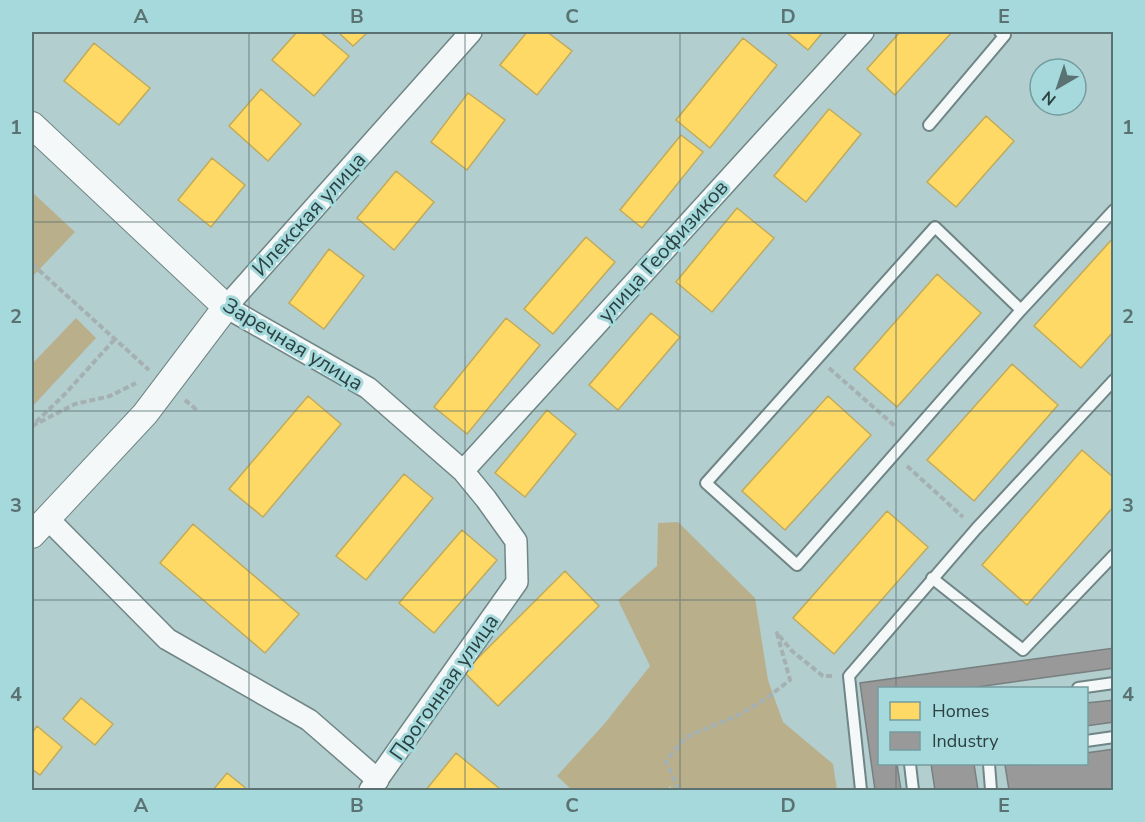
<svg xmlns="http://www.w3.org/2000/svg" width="1145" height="822" viewBox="0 0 1145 822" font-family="'Nunito Sans',sans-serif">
<rect width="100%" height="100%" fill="#b3cecf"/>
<path fill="#b9b08b" d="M32,192L75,232L32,277Z
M76,318L96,338L32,407V364Z
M678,522L755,598L768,680L783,722L833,764L837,790H672L670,786L667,790H572L557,776L605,723L650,666L618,600L657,566L658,523Z"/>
<path fill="#ffd966" stroke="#c0ab5b" stroke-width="1.5" d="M297,32H320L349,56L314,96L272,60Z
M338,32H368L353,46Z
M527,32H547L572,51L537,95L500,65Z
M786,32H823L808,50Z
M900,32H952L895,95L867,69Z
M743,38L777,65L710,148L676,120Z
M94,43L150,88L119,125L64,81Z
M261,89L301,124L268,161L229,126Z
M468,93L505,120L467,170L431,142Z
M829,109L861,134L806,202L774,176Z
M986,116L1014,141L956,207L927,182Z
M681,135L703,152L642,228L620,210Z
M212,158L245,185L211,227L178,200Z
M396,171L434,202L394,250L357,218Z
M737,208L774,238L712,312L676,282Z
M586,237L615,262L553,334L524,309Z
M1114,237V331L1081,368L1034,326Z
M329,249L364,276L324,329L289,303Z
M937,274L981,313L897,407L854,369Z
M651,313L680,337L618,410L589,385Z
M506,318L540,345L467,434L434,407Z
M1012,364L1058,405L974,501L927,460Z
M308,396L341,424L263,517L229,489Z
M828,396L871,435L785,530L742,491Z
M547,410L576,434L525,497L495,473Z
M1082,450L1114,478V506L1027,605L982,565Z
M404,474L433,498L366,580L336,556Z
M887,511L928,547L834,654L793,618Z
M193,524L299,614L265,653L160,563Z
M462,530L497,560L434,633L399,603Z
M565,571L599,606L498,706L464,672Z
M81,698L113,724L95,745L63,719Z
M37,726L62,747L40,775L32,769V733Z
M456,753L500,789L499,790H426Z
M227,773L248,790H213Z"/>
<path fill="#999" stroke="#787f7f" stroke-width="1.5" d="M1114,648V668L970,688H880V764H897L901,790H875L860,683Z
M1114,700V722L1086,726V703Z
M1114,749V790H1009L1005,765L1086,764V753Z
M931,764H974L978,790H935Z"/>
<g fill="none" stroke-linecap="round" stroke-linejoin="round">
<defs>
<path id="service" d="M929,125L1005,35L1000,32
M1021,310L935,227L706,483L797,565L1021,310L1114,210
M932,578L1023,650L1114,555
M1078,688L1114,683
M1086,741L1114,737
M910,764L913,790
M989,764L991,790
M861,790L849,676L976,529L1114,380"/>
<path id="minor" d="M463,471L863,32
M47,518L167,639L309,720L378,780
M370,790L517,582L516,541L486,499L463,471L368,388L226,307L471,32"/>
<path id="tertiary" d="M32,125L226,307L145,414L32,535"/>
</defs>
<use href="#service" stroke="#708586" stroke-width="14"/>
<use href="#minor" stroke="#708586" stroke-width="24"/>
<use href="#tertiary" stroke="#708586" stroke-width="28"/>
<path stroke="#a4b0b1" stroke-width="4" stroke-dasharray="6 3" stroke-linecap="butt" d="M32,264L149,370
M829,368L896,427
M185,400L198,411
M36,422L65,394L114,340
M32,426L75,404L110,396L136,383
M907,466L963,517
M677,790V786L666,761L686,737L739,715L764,700L790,680L777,633L792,651L823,676H834"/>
<use href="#service" stroke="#f4f8f8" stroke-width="10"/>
<use href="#minor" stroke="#f4f8f8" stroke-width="21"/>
<use href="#tertiary" stroke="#f4f8f8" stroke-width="26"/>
</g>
<path fill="none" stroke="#5b7273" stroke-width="1.5" stroke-opacity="0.55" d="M249,32V790M465,32V790M680,32V790M896,32V688M32,222H1114M32,411H1114M32,600H1114M896,764V790"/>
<g text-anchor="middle" stroke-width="6" stroke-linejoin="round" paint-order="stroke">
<g font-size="21" fill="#2c4142" stroke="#a6d9dc">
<text transform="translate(309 214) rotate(-48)" y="7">Илекская улица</text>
<text transform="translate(663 251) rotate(-48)" y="7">улица Геофизиков</text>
<text transform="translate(293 344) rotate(31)" y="7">Заречная улица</text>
<text transform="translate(444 687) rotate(-55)" y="7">Прогонная улица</text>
</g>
</g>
<rect width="1145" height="822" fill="none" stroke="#a6d9dc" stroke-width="66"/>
<rect x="878" y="687" width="210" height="78" fill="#a6d9dc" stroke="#759c9e" stroke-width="1.5"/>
<rect x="890" y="702" width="30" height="18" fill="#ffd966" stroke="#759c9e" stroke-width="1.5"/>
<text x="932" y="717" font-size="18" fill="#2c4142">Homes</text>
<rect x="890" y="732" width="30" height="18" fill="#999999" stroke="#759c9e" stroke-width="1.5"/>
<text x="932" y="747" font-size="18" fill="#2c4142">Industry</text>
<g transform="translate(1058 87) rotate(219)"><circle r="28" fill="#a6d9dc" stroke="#759c9e" stroke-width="1.5"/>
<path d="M0-4.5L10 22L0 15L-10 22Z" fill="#5b7273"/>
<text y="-9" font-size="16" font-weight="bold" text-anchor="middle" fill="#2c4142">N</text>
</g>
<rect x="33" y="33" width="1079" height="756" fill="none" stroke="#5b7273" stroke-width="2"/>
<g font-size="20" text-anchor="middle" font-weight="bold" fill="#5b7273">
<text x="141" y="23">A</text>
<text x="357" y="23">B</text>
<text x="572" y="23">C</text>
<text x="788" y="23">D</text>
<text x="1004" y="23">E</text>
<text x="16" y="134">1</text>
<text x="1128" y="134">1</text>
<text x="16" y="323">2</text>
<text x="1128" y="323">2</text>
<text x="16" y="512">3</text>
<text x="1128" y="512">3</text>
<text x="16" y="701">4</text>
<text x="1128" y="701">4</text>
<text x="141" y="812">A</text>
<text x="357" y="812">B</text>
<text x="572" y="812">C</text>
<text x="788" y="812">D</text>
<text x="1004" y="812">E</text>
</g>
</svg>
